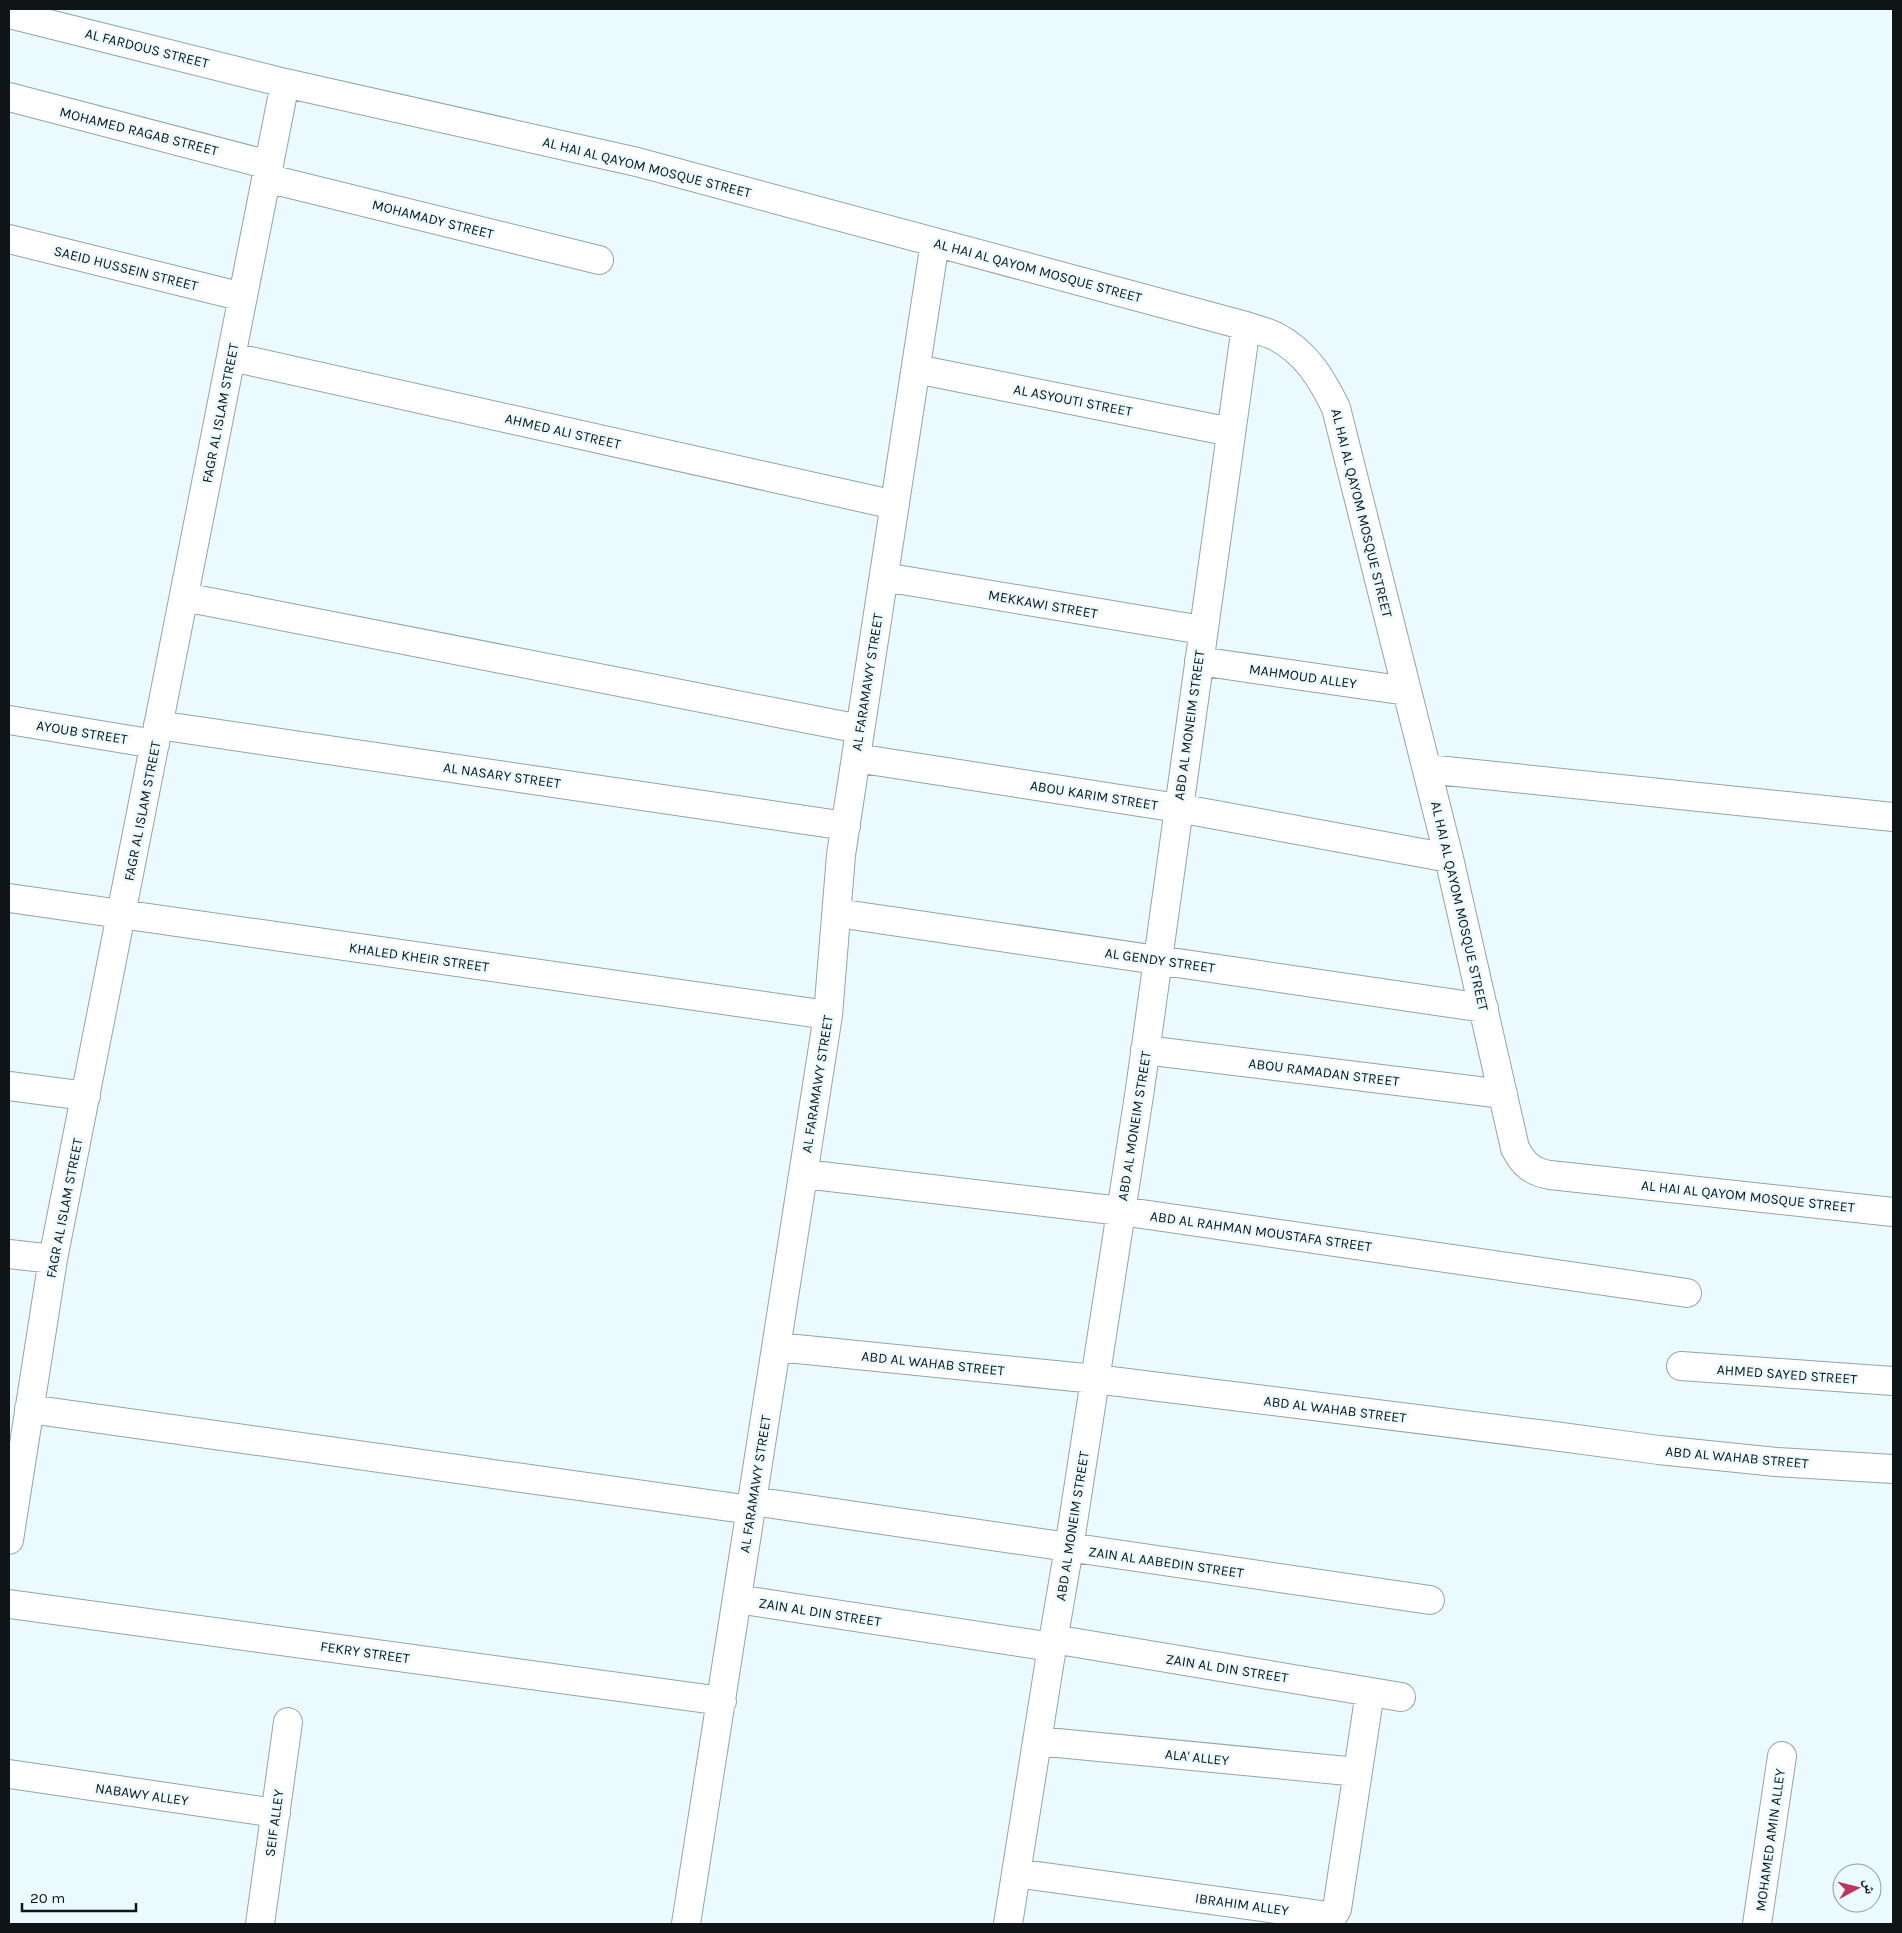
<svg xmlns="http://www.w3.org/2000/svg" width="1902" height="1933" viewBox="0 0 1902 1933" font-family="Karla,'Noto Naskh Arabic',sans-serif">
<rect width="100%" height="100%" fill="#ebfaff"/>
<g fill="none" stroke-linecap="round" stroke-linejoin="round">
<defs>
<path id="street" d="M9,14L285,83L637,162L1246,326C1255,329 1266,332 1275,336C1306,352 1322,379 1336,408L1449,858L1515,1148C1523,1164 1532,1172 1550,1175L1893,1212
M9,97L269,165
M266,178L599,260
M9,239L243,297
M232,357L895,505
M916,369L1231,432
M884,577L1202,630
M184,597L860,729
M1199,661L1407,691
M9,720L155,744
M158,725L846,826
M856,758L1178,808L1449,858
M1427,769L1893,817
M9,898L828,1015
M837,913L1484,1008
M1145,1050L1503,1094
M9,1086L86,1096
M804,1174L1121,1211L1687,1293
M9,1254L53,1259
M777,1347L1095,1379L1546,1435L1659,1450L1776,1462L1893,1469
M1681,1366L1893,1381
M29,1409L751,1510
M753,1501L1430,1600
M9,1540L53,1259L285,83
M737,1599L1052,1647
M9,1604L722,1701
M1053,1639L1401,1697
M1037,1741L1358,1772
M9,1774L276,1813
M1016,1873L1328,1916L1334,1914L1337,1909L1370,1692
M260,1924L288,1722
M686,1924L828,1015L841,855L935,242
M1008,1924L1052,1647L1069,1548L1140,1089L1246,326
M1757,1924L1782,1756"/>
</defs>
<use href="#street" stroke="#93a4aa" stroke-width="30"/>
<use href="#street" stroke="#fff" stroke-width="28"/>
</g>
<g text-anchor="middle" stroke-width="5" stroke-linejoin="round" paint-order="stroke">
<g font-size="14" fill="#0f1517" stroke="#ebfaff">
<text transform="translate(147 48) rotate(14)" y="5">AL FARDOUS STREET</text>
<text transform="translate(139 131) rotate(14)" y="5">MOHAMED RAGAB STREET</text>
<text transform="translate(647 167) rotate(14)" y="5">AL HAI AL QAYOM MOSQUE STREET</text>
<text transform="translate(433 219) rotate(14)" y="5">MOHAMADY STREET</text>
<text transform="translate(126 268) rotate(14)" y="5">SAEID HUSSEIN STREET</text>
<text transform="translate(1038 270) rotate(15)" y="5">AL HAI AL QAYOM MOSQUE STREET</text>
<text transform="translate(1073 400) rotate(11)" y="5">AL ASYOUTI STREET</text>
<text transform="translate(220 413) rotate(-79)" y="5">FAGR AL ISLAM STREET</text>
<text transform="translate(563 431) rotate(13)" y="5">AHMED ALI STREET</text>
<text transform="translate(1362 513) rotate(76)" y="5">AL HAI AL QAYOM MOSQUE STREET</text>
<text transform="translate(1043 604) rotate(10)" y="5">MEKKAWI STREET</text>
<text transform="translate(1303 676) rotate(8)" y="5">MAHMOUD ALLEY</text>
<text transform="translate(867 682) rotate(-81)" y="5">AL FARAMAWY STREET</text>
<text transform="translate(1189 725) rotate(-82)" y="5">ABD AL MONEIM STREET</text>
<text transform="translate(82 732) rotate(9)" y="5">AYOUB STREET</text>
<text transform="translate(502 775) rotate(8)" y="5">AL NASARY STREET</text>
<text transform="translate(1094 795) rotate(9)" y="5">ABOU KARIM STREET</text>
<text transform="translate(142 811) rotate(-79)" y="5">FAGR AL ISLAM STREET</text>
<text transform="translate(1460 906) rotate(77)" y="5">AL HAI AL QAYOM MOSQUE STREET</text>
<text transform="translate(419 957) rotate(8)" y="5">KHALED KHEIR STREET</text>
<text transform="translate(1160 960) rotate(8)" y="5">AL GENDY STREET</text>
<text transform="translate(1324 1072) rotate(7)" y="5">ABOU RAMADAN STREET</text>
<text transform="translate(817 1084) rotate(-81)" y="5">AL FARAMAWY STREET</text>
<text transform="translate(1134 1126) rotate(-81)" y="5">ABD AL MONEIM STREET</text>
<text transform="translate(1748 1196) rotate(6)" y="5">AL HAI AL QAYOM MOSQUE STREET</text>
<text transform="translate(64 1208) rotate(-79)" y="5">FAGR AL ISLAM STREET</text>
<text transform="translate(1261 1231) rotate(8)" y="5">ABD AL RAHMAN MOUSTAFA STREET</text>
<text transform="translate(933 1363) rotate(6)" y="5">ABD AL WAHAB STREET</text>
<text transform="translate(1787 1374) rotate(4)" y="5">AHMED SAYED STREET</text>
<text transform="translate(1335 1409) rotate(7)" y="5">ABD AL WAHAB STREET</text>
<text transform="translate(1737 1457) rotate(5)" y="5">ABD AL WAHAB STREET</text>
<text transform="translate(755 1484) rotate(-81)" y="5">AL FARAMAWY STREET</text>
<text transform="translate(1072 1526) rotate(-81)" y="5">ABD AL MONEIM STREET</text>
<text transform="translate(1166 1562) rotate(8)" y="5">ZAIN AL AABEDIN STREET</text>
<text transform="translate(820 1612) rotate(9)" y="5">ZAIN AL DIN STREET</text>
<text transform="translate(365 1652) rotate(8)" y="5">FEKRY STREET</text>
<text transform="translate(1227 1668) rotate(9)" y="5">ZAIN AL DIN STREET</text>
<text transform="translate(1197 1757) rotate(6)" y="5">ALA' ALLEY</text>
<text transform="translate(142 1794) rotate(8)" y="5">NABAWY ALLEY</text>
<text transform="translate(274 1823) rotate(-82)" y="5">SEIF ALLEY</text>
<text transform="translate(1770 1840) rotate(-82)" y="5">MOHAMED AMIN ALLEY</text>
<text transform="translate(1242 1904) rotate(8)" y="5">IBRAHIM ALLEY</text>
</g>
</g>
<rect width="1902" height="1933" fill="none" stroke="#0f1517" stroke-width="20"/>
<g transform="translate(1857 1888) rotate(83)"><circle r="24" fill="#ebfaff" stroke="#939ea2"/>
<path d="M0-4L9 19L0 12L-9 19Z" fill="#c2335d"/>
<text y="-8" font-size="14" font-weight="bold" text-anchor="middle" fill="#0f1517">ش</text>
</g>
<path d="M22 1903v8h114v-8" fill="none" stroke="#0f1517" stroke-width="2.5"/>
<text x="30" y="1903" font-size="15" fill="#0f1517" stroke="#ebfaff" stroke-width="4" paint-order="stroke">20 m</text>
</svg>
